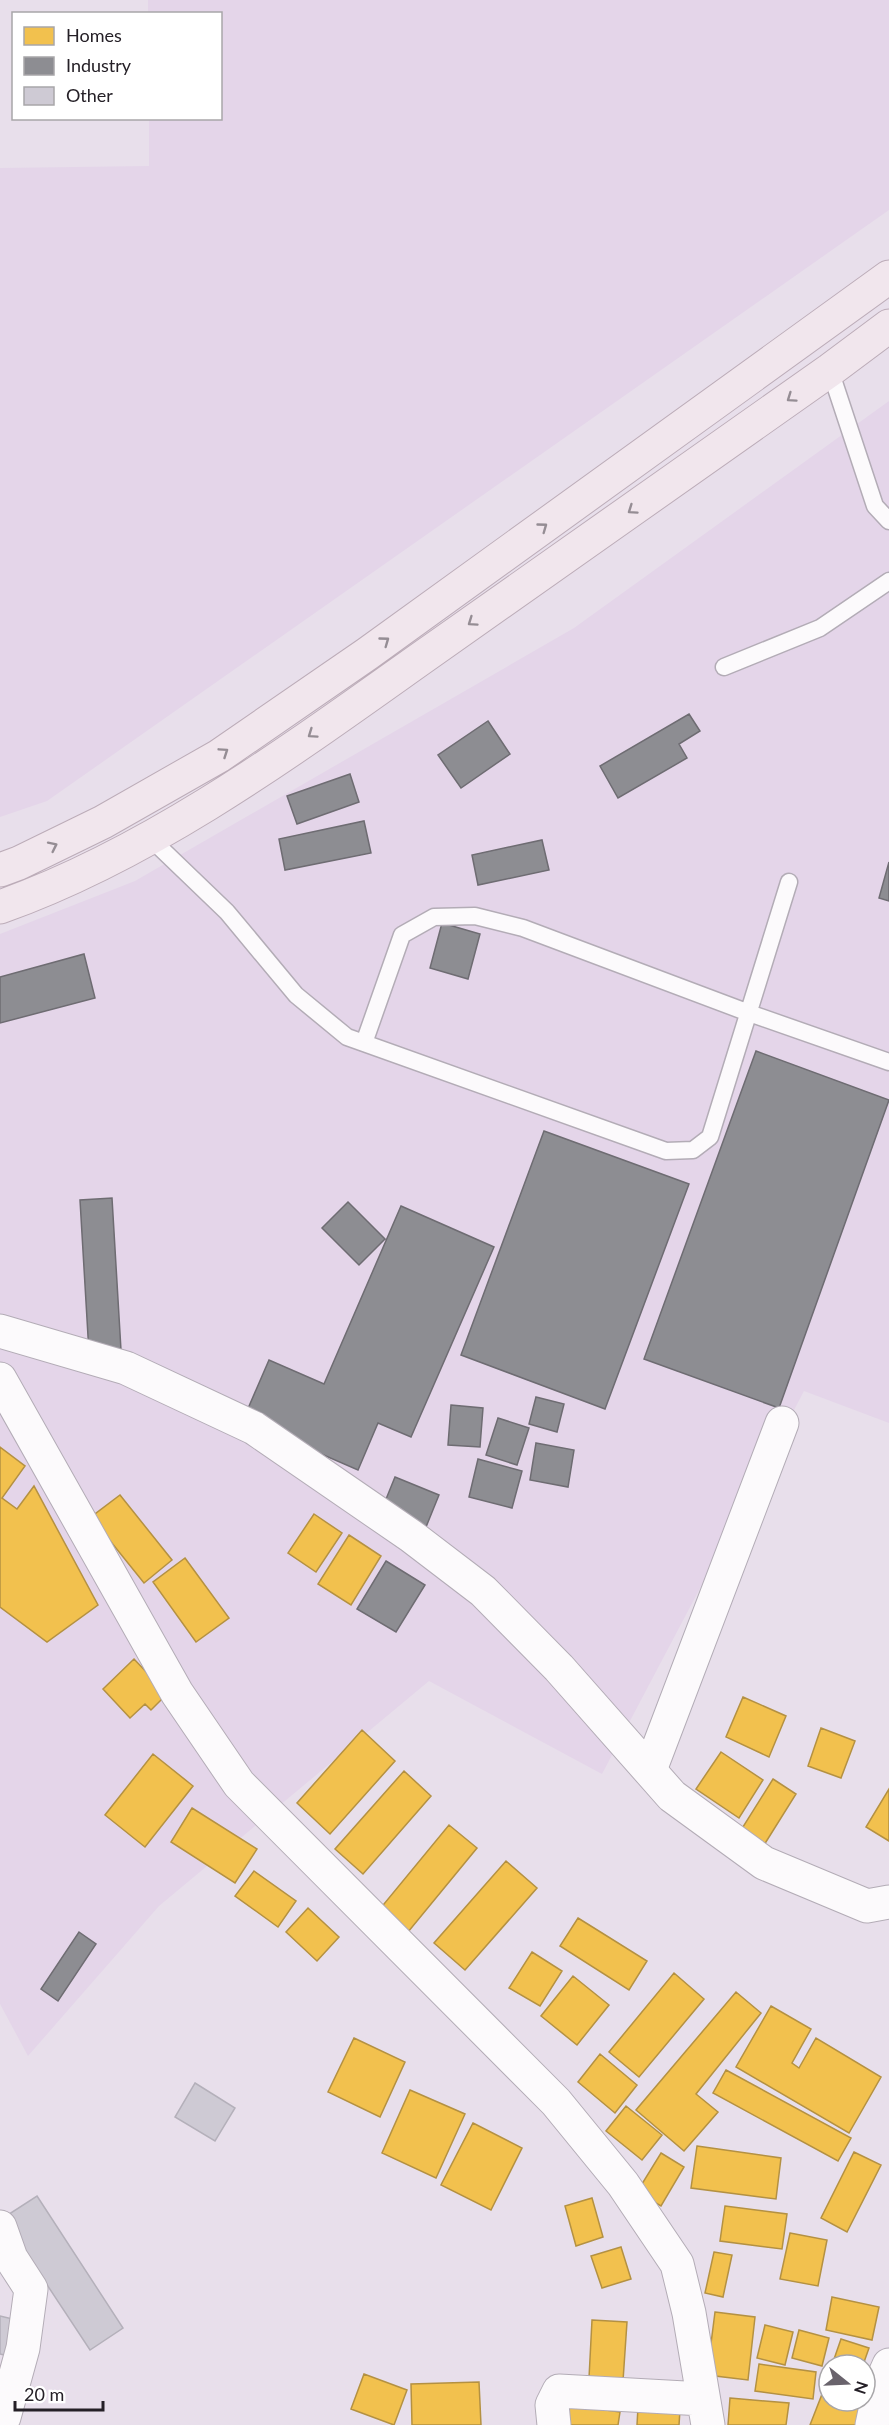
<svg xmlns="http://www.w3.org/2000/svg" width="889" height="2425" viewBox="0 0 889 2425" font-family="Lato,sans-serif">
<rect width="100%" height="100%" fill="#e8dfeb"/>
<path fill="#e4d5e9" d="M148,0H889V210L47,801L0,817V168L149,166V119L220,118V14L148,13Z
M889,401V1423L804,1391L602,1774L429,1681L159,1906L28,2056L0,2004V934L135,881L574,628Z"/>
<path fill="#f2c14e" stroke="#b49142" stroke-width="1.5" d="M0,1447L25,1466L2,1498L17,1509L34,1486L98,1605L47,1642L0,1607Z
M120,1495L172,1560L144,1583L91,1517Z
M314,1514L342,1533L316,1572L288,1553Z
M349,1535L381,1556L351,1605L318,1584Z
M185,1558L229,1618L196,1642L153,1582Z
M134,1659L167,1694L151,1710L145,1704L130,1718L103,1689Z
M743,1697L786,1716L769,1757L726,1737Z
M821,1728L855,1741L841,1778L808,1766Z
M362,1730L395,1761L330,1834L297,1803Z
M721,1752L763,1780L739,1818L696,1789Z
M153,1754L193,1786L145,1847L105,1815Z
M404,1771L431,1796L363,1874L335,1849Z
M773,1779L796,1794L759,1853L736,1838Z
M889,1789V1841L866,1827Z
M192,1808L257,1849L235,1883L171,1842Z
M449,1825L477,1848L408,1932L379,1910Z
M506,1861L537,1888L465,1970L434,1943Z
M254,1871L296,1901L278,1927L235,1896Z
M308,1908L339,1937L317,1961L286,1932Z
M578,1918L647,1961L629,1990L560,1946Z
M532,1952L562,1971L540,2006L509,1988Z
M674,1973L704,1999L639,2077L609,2052Z
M573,1976L609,2005L577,2045L541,2016Z
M736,1992L761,2013L696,2094L718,2112L684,2151L636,2110Z
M771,2006L811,2029L792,2063L799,2068L816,2038L881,2077L849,2133L736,2067Z
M354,2038L405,2062L380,2117L328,2092Z
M600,2054L637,2085L615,2113L578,2082Z
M726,2070L851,2138L838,2161L713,2093Z
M410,2090L465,2114L436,2178L382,2153Z
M626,2106L662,2135L642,2160L606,2131Z
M473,2123L522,2148L491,2210L441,2185Z
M697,2146L781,2158L776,2199L691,2188Z
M854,2152L881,2165L847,2232L821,2218Z
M661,2153L684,2167L661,2206L637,2192Z
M592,2198L603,2237L576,2246L565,2206Z
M725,2206L787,2214L782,2249L720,2241Z
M790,2233L827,2240L818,2286L780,2279Z
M621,2247L631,2279L602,2288L591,2256Z
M714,2252L732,2255L723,2297L705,2293Z
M832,2297L879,2307L872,2340L826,2330Z
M715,2312L755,2317L748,2380L707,2375Z
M592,2320L627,2322L623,2381L589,2378Z
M765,2325L793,2332L785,2365L757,2358Z
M799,2330L829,2338L822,2366L792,2358Z
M841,2339L869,2348L863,2365H832Z
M759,2364L816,2372L813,2399L755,2391Z
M364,2374L407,2390L394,2425L351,2409Z
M479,2382L481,2425H412L411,2384Z
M826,2384L829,2385V2401H865L863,2425H810Z
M730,2398L789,2403L786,2425H728Z
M570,2405L620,2412L618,2425H567Z
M638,2407L680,2410L679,2425H637Z"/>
<path fill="#8d8d92" stroke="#6e6c72" stroke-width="1.5" d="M689,714L700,731L679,744L687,758L618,798L600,766Z
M488,721L510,754L461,788L438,755Z
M350,774L359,802L297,824L287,796Z
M364,821L371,853L285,870L279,839Z
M542,840L549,870L478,885L472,855Z
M889,862V901L879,898Z
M442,923L480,934L468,979L430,968Z
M84,954L95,998L0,1023V977Z
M756,1051L889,1100L779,1408L644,1359Z
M544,1131L689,1184L605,1409L461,1355Z
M112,1198L121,1350L89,1353L80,1200Z
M348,1202L385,1239L359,1265L322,1228Z
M401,1206L494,1247L411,1437L378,1423L358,1470L243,1420L269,1360L324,1384Z
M536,1397L564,1404L557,1432L529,1424Z
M451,1405L483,1408L480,1447L448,1445Z
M498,1418L529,1428L517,1465L486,1455Z
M536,1443L574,1450L568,1487L530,1480Z
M478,1459L522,1471L512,1508L469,1497Z
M395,1477L439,1495L426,1527L382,1509Z
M386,1561L425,1585L396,1632L357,1609Z
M79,1932L96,1944L58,2001L41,1989Z"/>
<path fill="#cecad4" stroke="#b4b0ba" stroke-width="1.5" d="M195,2083L235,2108L215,2141L175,2117Z
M37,2196L123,2328L90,2350L3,2218Z
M0,2316L21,2321L12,2357L0,2354Z"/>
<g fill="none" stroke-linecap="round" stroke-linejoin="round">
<defs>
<path id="service" d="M830,370L875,506L889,521
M724,667L820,628L889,581
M149,837L227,912L296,995L347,1037L666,1151L693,1150L710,1137L789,882
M364,1043L402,935L434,917L475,916L523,928L749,1013L889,1062"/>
<path id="minor" d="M0,1379L177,1693L239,1784L556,2102L623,2184L677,2264L689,2313L708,2425
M650,1770L782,1423
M0,2227L11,2258L31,2289L23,2348L4,2417L0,2420
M554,2425L552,2405L559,2391L703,2399
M872,2425L881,2383L889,2365"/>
<path id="tertiary" d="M0,1331L126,1368L254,1428L411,1536L483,1591L559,1668L672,1796L764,1863L867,1906L889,1902"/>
<path id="trunk" d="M0,870L19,863L103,822L219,756L367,654L889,277
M0,907C152,853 292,750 423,657C559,561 694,466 830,370L889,326"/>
</defs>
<use href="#service" stroke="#b3acb6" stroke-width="19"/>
<use href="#minor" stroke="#b3acb6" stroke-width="35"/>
<use href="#tertiary" stroke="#b3acb6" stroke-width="35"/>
<use href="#trunk" stroke="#bcacb8" stroke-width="35"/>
<use href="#service" stroke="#fcfafc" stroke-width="16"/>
<use href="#minor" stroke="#fcfafc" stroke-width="33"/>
<use href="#tertiary" stroke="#fcfafc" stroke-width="33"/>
<use href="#trunk" stroke="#f1e6ed" stroke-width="33"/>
</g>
<defs><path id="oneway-chevron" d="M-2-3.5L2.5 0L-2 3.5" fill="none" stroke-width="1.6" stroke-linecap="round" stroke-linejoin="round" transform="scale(1.5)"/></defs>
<g stroke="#958d94">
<use href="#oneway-chevron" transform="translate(791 398) rotate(145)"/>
<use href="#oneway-chevron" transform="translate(632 510) rotate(145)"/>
<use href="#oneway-chevron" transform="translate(543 527) rotate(-36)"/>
<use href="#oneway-chevron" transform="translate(472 622) rotate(145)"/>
<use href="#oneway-chevron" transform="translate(385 641) rotate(-36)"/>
<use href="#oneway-chevron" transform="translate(312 734) rotate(145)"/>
<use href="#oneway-chevron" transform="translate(224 752) rotate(-34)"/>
<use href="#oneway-chevron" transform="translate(53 846) rotate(-26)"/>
</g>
<rect x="12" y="12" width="210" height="108" fill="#ffffff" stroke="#a8a6a9" stroke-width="1.5"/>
<rect x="24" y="27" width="30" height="18" fill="#f2c14e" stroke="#a8a6a9" stroke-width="1.5"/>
<text x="66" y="42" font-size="18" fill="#252027">Homes</text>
<rect x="24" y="57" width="30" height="18" fill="#8d8d92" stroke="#a8a6a9" stroke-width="1.5"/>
<text x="66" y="72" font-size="18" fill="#252027">Industry</text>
<rect x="24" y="87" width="30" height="18" fill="#cecad4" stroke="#a8a6a9" stroke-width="1.5"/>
<text x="66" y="102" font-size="18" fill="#252027">Other</text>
<g transform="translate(847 2383) rotate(108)"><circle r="28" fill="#ffffff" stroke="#a8a6a9" stroke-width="1.5"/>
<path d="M0-4.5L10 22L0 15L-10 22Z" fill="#69636c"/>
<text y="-9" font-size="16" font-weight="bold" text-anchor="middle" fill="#252027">N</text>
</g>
<path d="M15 2401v9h88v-9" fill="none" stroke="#252027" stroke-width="3"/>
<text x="24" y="2401" font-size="18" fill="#252027" stroke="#ffffff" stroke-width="4.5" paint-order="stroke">20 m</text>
</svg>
